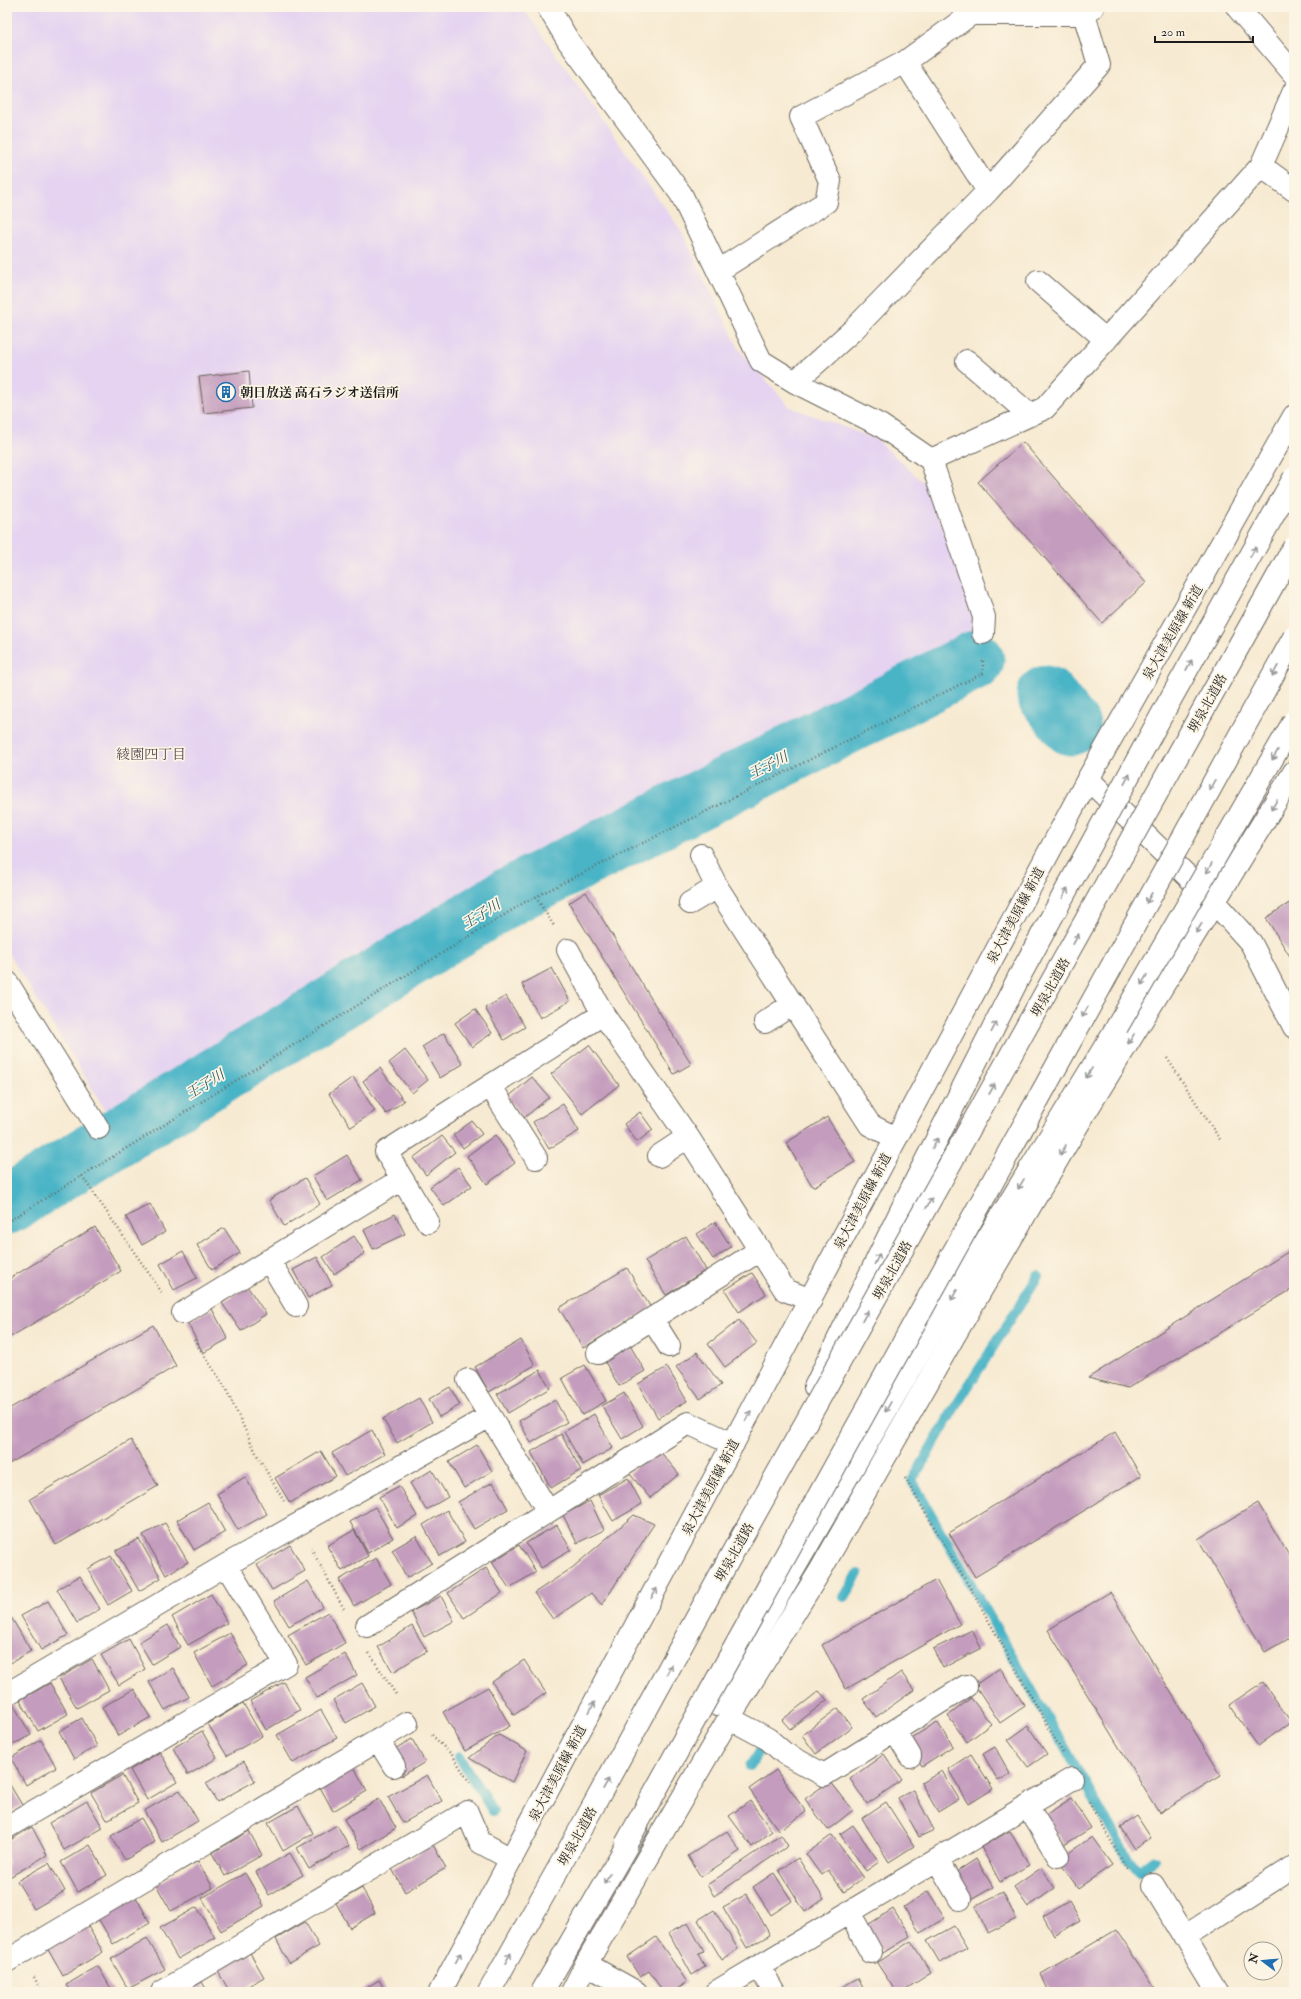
<svg xmlns="http://www.w3.org/2000/svg" width="1301" height="1999" viewBox="0 0 1301 1999" font-family="'IM FELL Double Pica','Noto Serif JP',serif">
<rect width="100%" height="100%" fill="#fcf5e5"/>
<filter id="ink" filterUnits="userSpaceOnUse"><feTurbulence type="fractalNoise" baseFrequency=".025" numOctaves="2"/><feDisplacementMap in="SourceGraphic" scale="8" xChannelSelector="R" yChannelSelector="G"/><feConvolveMatrix kernelMatrix="1 2 1 2 8 2 1 2 1" color-interpolation-filters="sRGB"/></filter>
<filter id="wash" filterUnits="userSpaceOnUse"><feTurbulence type="fractalNoise" baseFrequency=".012" numOctaves="4" result="noise"/><feDisplacementMap in="SourceGraphic" scale="16" xChannelSelector="R" yChannelSelector="G"/><feGaussianBlur stdDeviation="0.9" result="paint"/><feColorMatrix in="noise" values="0 0 0 0 0 0 0 0 0 0 0 0 0 0 0 0 0 1.4 0 .05"/><feComposite in="paint" operator="in"/></filter>
<g filter="url(#wash)">
<rect width="100%" height="100%" fill="#f7ead2"/>
<path fill="#e5d3f1" d="M7,7H522L682,232L739,349L790,407L876,439L927,486L980,625L518,879L113,1122L7,951Z"/>
<g fill="none" stroke-linecap="round" stroke-linejoin="round">
<path stroke="#49b4c6" stroke-width="10" d="M1038,1276L952,1412L912,1481L1128,1858L1139,1871L1154,1860
M844,1597L858,1574
M459,1757L493,1811
M750,1766L761,1748"/>
<path stroke="#49b4c6" stroke-width="59" d="M1046,695L1071,726
M7,1205L510,896L975,660"/>
</g>
<g id="blocks">
<path fill="#c49dbe" d="M249,371L252,408L204,413L199,377Z
M1023,442L1146,583L1102,623L978,482Z
M586,892L691,1064L674,1074L569,903Z
M1294,900V956L1291,958L1266,918Z
M552,968L570,1001L540,1018L522,984Z
M506,996L525,1027L504,1040L485,1008Z
M475,1009L492,1033L472,1047L455,1023Z
M444,1033L463,1064L440,1078L422,1047Z
M589,1045L619,1085L582,1114L551,1074Z
M405,1050L428,1080L412,1093L389,1063Z
M380,1068L404,1101L386,1114L363,1081Z
M353,1077L375,1111L351,1127L329,1094Z
M532,1077L549,1097L524,1118L507,1098Z
M563,1104L579,1131L549,1149L533,1122Z
M640,1112L653,1130L637,1142L624,1124Z
M827,1117L855,1162L813,1187L786,1143Z
M472,1121L482,1134L463,1148L453,1135Z
M495,1135L515,1163L487,1184L467,1156Z
M442,1136L455,1152L426,1175L413,1158Z
M347,1155L362,1180L327,1201L313,1176Z
M458,1167L472,1186L444,1206L430,1187Z
M305,1178L320,1204L284,1226L269,1200Z
M150,1204L165,1232L142,1245L126,1217Z
M395,1214L405,1234L373,1249L364,1230Z
M715,1222L731,1247L713,1259L697,1234Z
M95,1227L121,1271L7,1339V1280Z
M224,1228L240,1253L212,1270L197,1245Z
M354,1236L365,1253L334,1274L323,1257Z
M686,1236L706,1270L666,1295L645,1261Z
M1294,1248V1288L1128,1388L1088,1378Z
M183,1251L197,1278L174,1290L160,1264Z
M317,1257L332,1285L308,1298L293,1270Z
M627,1268L651,1308L583,1348L559,1308Z
M752,1273L766,1294L739,1312L725,1290Z
M247,1286L266,1314L241,1331L222,1303Z
M212,1309L228,1339L203,1353L187,1322Z
M739,1320L757,1343L725,1367L708,1344Z
M153,1325L176,1366L7,1465V1410Z
M521,1340L535,1365L489,1392L475,1367Z
M628,1342L645,1371L619,1386L602,1357Z
M697,1352L721,1385L700,1399L676,1367Z
M585,1365L606,1401L582,1415L562,1378Z
M667,1367L687,1401L658,1418L638,1384Z
M540,1370L550,1388L508,1413L497,1394Z
M450,1387L460,1405L439,1417L429,1399Z
M624,1393L643,1426L622,1439L602,1406Z
M419,1398L432,1422L397,1443L383,1419Z
M555,1400L567,1422L531,1443L519,1421Z
M594,1414L613,1448L583,1465L564,1432Z
M372,1430L385,1454L345,1476L332,1453Z
M1115,1432L1141,1476L975,1577L949,1533Z
M561,1434L581,1470L551,1488L531,1452Z
M131,1440L158,1486L56,1545L30,1499Z
M477,1445L492,1471L464,1488L449,1462Z
M658,1449L679,1474L650,1498L629,1473Z
M321,1451L336,1476L290,1503L275,1478Z
M432,1470L448,1497L426,1510L410,1483Z
M245,1477L267,1514L238,1530L217,1494Z
M628,1478L642,1504L613,1521L598,1495Z
M493,1482L508,1509L474,1529L458,1502Z
M399,1486L417,1516L397,1528L379,1497Z
M590,1501L604,1530L577,1543L563,1515Z
M208,1502L225,1532L194,1550L177,1520Z
M1258,1503L1294,1564V1635L1265,1652L1198,1539Z
M375,1507L393,1538L368,1553L350,1522Z
M447,1510L465,1542L440,1556L423,1525Z
M634,1515L654,1524L602,1605L591,1593L553,1619L534,1593L572,1568Z
M165,1523L188,1562L166,1575L143,1535Z
M557,1525L571,1550L541,1568L526,1543Z
M354,1530L368,1556L342,1571L327,1546Z
M416,1536L432,1563L407,1578L392,1550Z
M139,1539L161,1578L139,1591L116,1551Z
M290,1545L305,1571L272,1590L257,1565Z
M519,1545L536,1572L509,1588L492,1562Z
M111,1556L132,1591L108,1605L88,1569Z
M376,1558L391,1584L354,1606L339,1580Z
M486,1568L502,1593L464,1618L448,1593Z
M80,1576L100,1609L77,1623L57,1589Z
M936,1580L960,1624L846,1689L822,1645Z
M308,1581L323,1607L289,1626L274,1601Z
M1110,1592L1221,1775L1159,1813L1048,1630Z
M211,1594L227,1623L188,1645L172,1617Z
M441,1596L454,1621L424,1637L411,1612Z
M48,1601L68,1635L41,1650L21,1616Z
M328,1612L345,1643L306,1665L288,1635Z
M11,1617L31,1651L7,1665V1619Z
M168,1625L180,1647L152,1664L139,1642Z
M412,1626L427,1651L393,1672L378,1647Z
M972,1630L981,1648L943,1668L933,1649Z
M230,1633L248,1665L212,1686L194,1653Z
M129,1639L145,1669L119,1685L101,1655Z
M345,1654L357,1675L317,1698L305,1677Z
M92,1659L109,1690L77,1708L59,1678Z
M524,1660L546,1693L514,1715L492,1682Z
M173,1668L189,1697L165,1710L149,1682Z
M1000,1668L1025,1706L1000,1723L975,1685Z
M901,1672L914,1690L876,1717L863,1699Z
M284,1682L300,1710L266,1730L250,1701Z
M1263,1682L1291,1722L1258,1746L1229,1705Z
M50,1683L68,1714L38,1731L20,1700Z
M362,1683L375,1706L346,1723L333,1700Z
M488,1687L510,1726L465,1751L443,1712Z
M134,1689L151,1717L118,1736L102,1707Z
M819,1691L827,1700L790,1729L782,1720Z
M971,1698L991,1724L967,1742L948,1716Z
M243,1703L262,1736L227,1756L208,1724Z
M13,1704L31,1735L7,1748V1707Z
M838,1708L852,1727L816,1754L802,1735Z
M321,1710L337,1738L293,1763L277,1735Z
M82,1718L97,1746L74,1759L59,1731Z
M937,1722L953,1746L922,1766L907,1741Z
M1028,1726L1047,1754L1028,1767L1008,1740Z
M202,1731L217,1758L188,1775L173,1748Z
M499,1735L527,1751L512,1782L469,1758Z
M412,1739L425,1762L402,1776L389,1752Z
M41,1740L56,1767L26,1785L11,1758Z
M995,1747L1010,1774L998,1781L983,1754Z
M160,1752L177,1782L147,1800L130,1770Z
M884,1754L902,1780L867,1804L850,1779Z
M971,1754L993,1789L969,1804L948,1769Z
M244,1761L255,1781L217,1802L206,1783Z
M354,1767L367,1791L333,1811L320,1787Z
M776,1770L806,1812L779,1831L749,1789Z
M942,1771L959,1799L938,1812L921,1783Z
M122,1775L138,1803L107,1820L91,1793Z
M427,1775L442,1801L403,1823L388,1797Z
M7,1780L22,1805L7,1814Z
M830,1781L853,1810L828,1830L805,1799Z
M180,1790L198,1821L162,1842L144,1811Z
M913,1790L934,1830L919,1837L898,1798Z
M1072,1798L1091,1828L1064,1845L1045,1815Z
M379,1799L396,1828L361,1849L344,1819Z
M87,1801L103,1828L64,1850L49,1823Z
M750,1801L772,1831L752,1847L729,1816Z
M886,1802L914,1846L889,1862L862,1818Z
M298,1806L313,1833L283,1851L268,1823Z
M1137,1816L1151,1838L1134,1849L1120,1827Z
M141,1818L155,1842L125,1860L111,1836Z
M337,1825L349,1846L309,1869L297,1848Z
M853,1825L879,1862L866,1871L840,1834Z
M32,1827L47,1855L8,1878L7,1842Z
M249,1831L262,1855L225,1876L212,1853Z
M727,1831L740,1851L701,1877L688,1856Z
M1010,1831L1029,1865L1000,1882L981,1847Z
M781,1835L788,1846L714,1896L707,1885Z
M832,1835L863,1878L844,1892L828,1870L821,1875L806,1854Z
M1092,1837L1112,1865L1078,1888L1058,1860Z
M90,1845L107,1875L78,1892L61,1862Z
M433,1845L446,1868L405,1892L392,1869Z
M290,1853L303,1875L269,1895L256,1872Z
M798,1858L824,1899L805,1912L779,1870Z
M976,1859L993,1887L966,1903L950,1876Z
M198,1861L213,1888L171,1911L156,1885Z
M49,1863L65,1891L34,1909L17,1881Z
M1041,1868L1055,1888L1028,1907L1014,1887Z
M245,1873L264,1906L221,1931L202,1898Z
M774,1873L792,1901L771,1915L753,1887Z
M362,1888L375,1913L350,1928L336,1903Z
M928,1891L945,1918L920,1933L904,1907Z
M1003,1892L1016,1919L988,1933L975,1906Z
M747,1894L770,1935L747,1948L723,1907Z
M136,1897L150,1923L113,1944L98,1918Z
M1069,1901L1080,1921L1054,1936L1043,1916Z
M197,1907L215,1938L178,1959L160,1928Z
M893,1909L910,1936L883,1953L866,1926Z
M714,1910L738,1949L722,1960L698,1920Z
M305,1922L319,1946L289,1963L276,1939Z
M86,1923L103,1952L63,1976L46,1946Z
M688,1923L704,1952L698,1954L705,1967L692,1975L669,1933Z
M954,1926L967,1948L940,1963L927,1941Z
M1116,1930L1157,1992H1049L1041,1974Z
M656,1937L687,1982L673,1992H663L649,1971L640,1977L627,1957Z
M147,1938L165,1969L128,1989L111,1959Z
M911,1941L931,1973L901,1992H896L877,1963Z
M249,1951L264,1977L238,1992H230L217,1970Z
M98,1966L113,1992H71L66,1985Z
M858,1978L865,1992H833Z
M379,1980L386,1992H359Z
M202,1982L208,1992H184Z"/>
</g>
</g>
<g filter="url(#ink)">
<use href="#blocks" fill-opacity="0" stroke="#69645c" stroke-width="1"/>
<g fill="none" stroke-linecap="round" stroke-linejoin="round">
<defs>
<path id="minor" d="M548,7L569,42L681,194L761,361L795,382L880,425L931,460
M1237,7L1294,74
M905,62L988,191
M1261,166L1294,190
M718,271L826,202L830,181L801,117L905,62L971,14H1084L1093,7
M1038,281L1106,340
M967,361L1030,415
M795,382L853,330L988,191L1099,65L1084,14
M983,633L984,617L931,460L1045,408L1261,166L1294,91
M1088,779L1215,903L1251,943L1294,1027
M701,855L717,887L870,1125L896,1138
M690,903L717,887
M568,950L603,1014L688,1137L785,1290L811,1300
M7,982L98,1128
M765,1022L793,1004
M491,1087L536,1158
M659,1156L688,1137
M402,1179L428,1222
M269,1260L296,1306
M183,1313L402,1179L386,1152L603,1014
M652,1319L669,1346
M598,1353L760,1250
M468,1380L548,1511
M367,1626L688,1423L733,1444
M7,1694L226,1565L490,1416
M729,1718L768,1739L784,1753L824,1775L966,1686
M895,1731L910,1756
M378,1740L394,1766
M1027,1806L1058,1856
M7,1827L286,1664L226,1565
M937,1860L960,1899
M1153,1885L1218,1992
M849,1912L871,1952
M1184,1937L1294,1866
M7,1961L407,1723
M586,1964L636,1992
M759,1966L774,1992
M162,1992L467,1812L480,1842L511,1859
M716,1992L1072,1779"/>
<path id="major" d="M440,1992L1088,779L1294,416
M572,1992L586,1964L729,1718L820,1571L954,1336L1083,1116L1294,772"/>
<path id="highway" d="M815,1387L913,1186L1019,977
M715,1704L956,1290L1117,1027
M489,1992L585,1821L745,1530
M542,1992L637,1828"/>
</defs>
<use href="#minor" stroke="#69645c" stroke-width="24"/>
<use href="#major" stroke="#69645c" stroke-width="24"/>
<use href="#highway" stroke="#69645c" stroke-width="24"/>
<path stroke="#69645c" stroke-width="2.5" stroke-dasharray="1 3" stroke-linecap="butt" d="M536,897L554,926
M1167,1058L1221,1141
M82,1176L163,1294
M7,1222L525,902L983,673V660
M194,1340L225,1387L257,1455L284,1501
M905,1478L973,1593L1063,1753
M311,1548L344,1609
M369,1653L397,1696
M432,1735L453,1756L471,1785
M1089,1802L1125,1866L1129,1869
M34,1977L42,1992"/>
<use href="#minor" stroke="#fff" stroke-width="22"/>
<use href="#major" stroke="#fff" stroke-width="22"/>
<use href="#highway" stroke="#fff" stroke-width="22"/>
<defs>
<path id="highway-bridge" d="M1019,977L1165,709L1294,478
M1117,1027L1294,721
M737,1546L1294,547
M626,1844L1294,637"/>
</defs>
<use href="#highway-bridge" stroke="#69645c" stroke-width="24" stroke-linecap="butt"/>
<use href="#highway-bridge" stroke="#fff" stroke-width="22"/>
</g>
<defs><path id="oneway-shaft" d="M-6 0H5M1.5-3L5.5 0L1.5 3" fill="none" stroke-width="1.6" stroke-linecap="round" stroke-linejoin="round"/></defs>
<g stroke="#999">
<use href="#oneway-shaft" transform="translate(1253 552) rotate(-61)"/>
<use href="#oneway-shaft" transform="translate(1189 665) rotate(-61)"/>
<use href="#oneway-shaft" transform="translate(1275 671) rotate(119)"/>
<use href="#oneway-shaft" transform="translate(1275 755) rotate(120)"/>
<use href="#oneway-shaft" transform="translate(1127 779) rotate(-62)"/>
<use href="#oneway-shaft" transform="translate(1212 785) rotate(119)"/>
<use href="#oneway-shaft" transform="translate(1274 805) rotate(121)"/>
<use href="#oneway-shaft" transform="translate(1209 868) rotate(120)"/>
<use href="#oneway-shaft" transform="translate(1065 893) rotate(-62)"/>
<use href="#oneway-shaft" transform="translate(1149 898) rotate(119)"/>
<use href="#oneway-shaft" transform="translate(1199 928) rotate(122)"/>
<use href="#oneway-shaft" transform="translate(1076 939) rotate(-61)"/>
<use href="#oneway-shaft" transform="translate(1144 980) rotate(120)"/>
<use href="#oneway-shaft" transform="translate(1085 1012) rotate(119)"/>
<use href="#oneway-shaft" transform="translate(994 1027) rotate(-63)"/>
<use href="#oneway-shaft" transform="translate(1131 1039) rotate(122)"/>
<use href="#oneway-shaft" transform="translate(1089 1073) rotate(121)"/>
<use href="#oneway-shaft" transform="translate(992 1089) rotate(-61)"/>
<use href="#oneway-shaft" transform="translate(935 1143) rotate(-63)"/>
<use href="#oneway-shaft" transform="translate(1063 1150) rotate(120)"/>
<use href="#oneway-shaft" transform="translate(1021 1184) rotate(121)"/>
<use href="#oneway-shaft" transform="translate(929 1203) rotate(-61)"/>
<use href="#oneway-shaft" transform="translate(877 1259) rotate(-64)"/>
<use href="#oneway-shaft" transform="translate(954 1295) rotate(120)"/>
<use href="#oneway-shaft" transform="translate(865 1316) rotate(-61)"/>
<use href="#oneway-shaft" transform="translate(888 1407) rotate(120)"/>
<use href="#oneway-shaft" transform="translate(748 1416) rotate(-62)"/>
<use href="#oneway-shaft" transform="translate(654 1593) rotate(-62)"/>
<use href="#oneway-shaft" transform="translate(669 1670) rotate(-61)"/>
<use href="#oneway-shaft" transform="translate(592 1707) rotate(-62)"/>
<use href="#oneway-shaft" transform="translate(606 1784) rotate(-61)"/>
<use href="#oneway-shaft" transform="translate(607 1878) rotate(120)"/>
<use href="#oneway-shaft" transform="translate(458 1958) rotate(-62)"/>
<use href="#oneway-shaft" transform="translate(508 1958) rotate(-61)"/>
</g>
</g>
<defs>
<symbol id="building-ring" viewBox="-11 -11 22 22"><circle r="9.5" fill="#fcf5e5" stroke="#1f6fb2" stroke-width="1.5"/><path d="M-4-6H4V6H1V3H-1V6H-4ZM-2.5-4.3h1.7v1.8h-1.7ZM.8-4.3h1.7v1.8H.8ZM-2.5-1h1.7V.8h-1.7ZM.8-1h1.7V.8H.8Z" fill="#1f6fb2"/></symbol>
</defs>
<g fill-rule="evenodd">
<use href="#building-ring" x="215" y="381" width="22" height="22"/>
</g>
<g text-anchor="middle" stroke-width="3.5" stroke-linejoin="round" paint-order="stroke">
<g font-size="13" font-weight="bold" fill="#1c1c1c" stroke="#fcf5e5" text-anchor="start">
<text x="240" y="397">朝日放送 高石ラジオ送信所</text>
</g>
<g font-size="13" fill="#1c1c1c" stroke="#fcf5e5">
<text transform="translate(1172 632) rotate(-60)" y="5">泉大津美原線 新道</text>
<text transform="translate(1207 703) rotate(-61)" y="5">堺泉北道路</text>
<text transform="translate(1015 915) rotate(-62)" y="5">泉大津美原線 新道</text>
<text transform="translate(1050 987) rotate(-61)" y="5">堺泉北道路</text>
<text transform="translate(862 1201) rotate(-62)" y="5">泉大津美原線 新道</text>
<text transform="translate(892 1270) rotate(-61)" y="5">堺泉北道路</text>
<text transform="translate(710 1487) rotate(-62)" y="5">泉大津美原線 新道</text>
<text transform="translate(734 1552) rotate(-61)" y="5">堺泉北道路</text>
<text transform="translate(557 1773) rotate(-62)" y="5">泉大津美原線 新道</text>
<text transform="translate(577 1836) rotate(-61)" y="5">堺泉北道路</text>
</g>
<g font-size="14" fill="#574955" stroke="#fcf5e5">
<text x="151" y="759">綾園四丁目</text>
</g>
<g font-size="14" font-style="italic" fill="#2e5960" stroke="#fcf5e5">
<text transform="translate(768 765) rotate(-27)" y="5">王子川</text>
<text transform="translate(481 914) rotate(-32)" y="5">王子川</text>
<text transform="translate(205 1084) rotate(-32)" y="5">王子川</text>
</g>
</g>
<rect width="1301" height="1999" fill="none" stroke="#fcf5e5" stroke-width="24"/>
<g transform="translate(1263 1961) rotate(286)"><circle r="19" fill="#fcf5e5" stroke="#a29e95"/>
<path d="M0-3L7 15L0 10L-7 15Z" fill="#1f6fb2"/>
<text y="-6" font-size="11" font-weight="bold" text-anchor="middle" fill="#1c1c1c">N</text>
</g>
<path d="M1155 36v6h98v-6" fill="none" stroke="#1c1c1c" stroke-width="2"/>
<text x="1161" y="36" font-size="12" fill="#1c1c1c" stroke="#fcf5e5" stroke-width="3" paint-order="stroke">20 m</text>
</svg>
